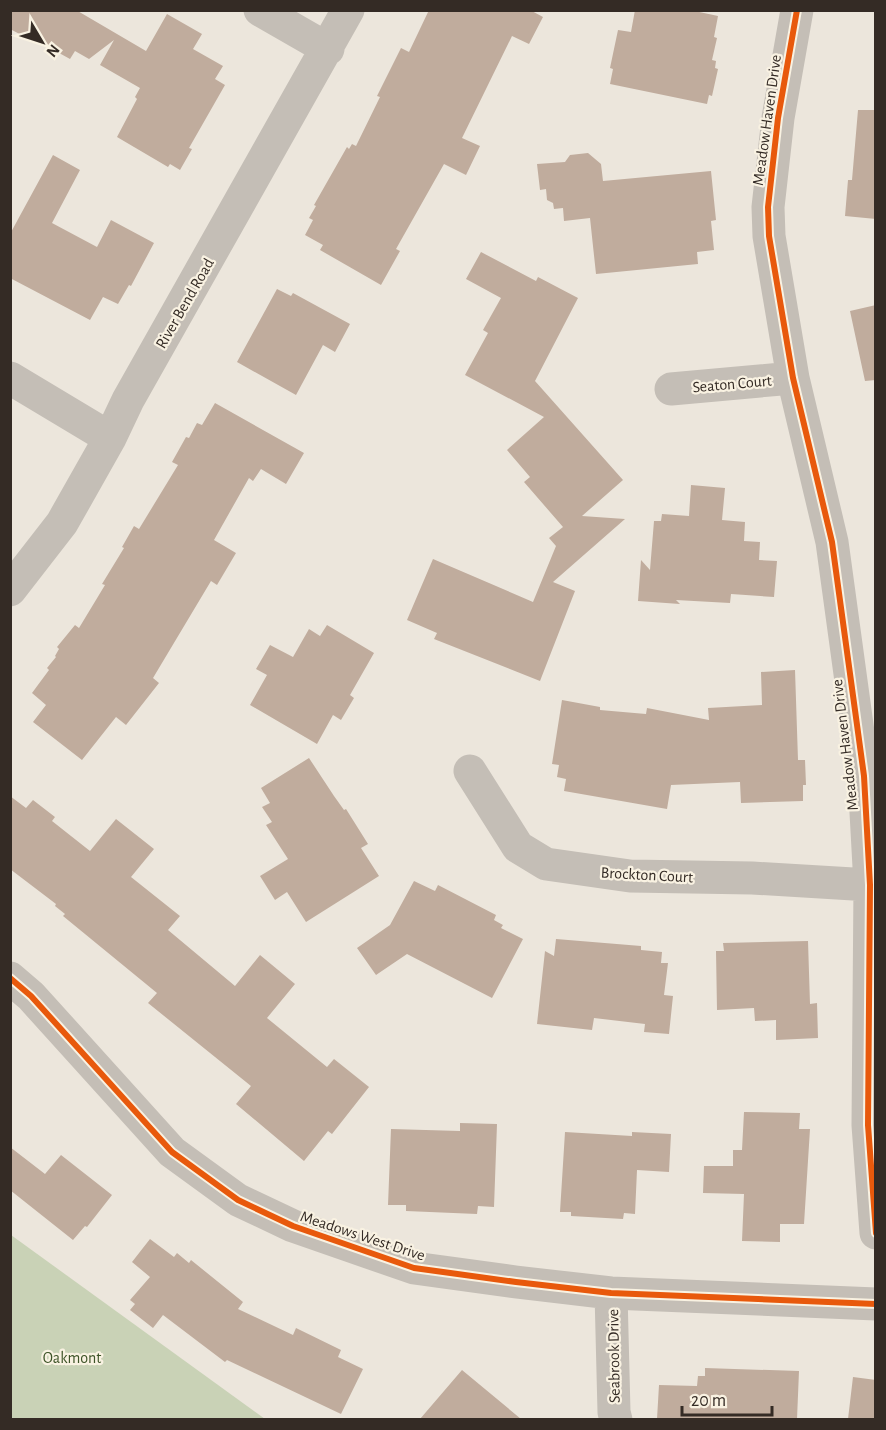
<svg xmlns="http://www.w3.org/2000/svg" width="886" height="1430" viewBox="0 0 886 1430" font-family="'Alegreya Sans',sans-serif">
<rect width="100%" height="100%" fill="#ece6dc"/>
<path fill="#c9d2b6" d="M10,1235H11L265,1419H11Z"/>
<path fill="#c0ac9d" d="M10,10H76L146,51L167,14L202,34L193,49L223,66L215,79L225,85L189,148L192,149L180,170L170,164L168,167L117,137L137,99L135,97L140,88L100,65L114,40L89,59L75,51L70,59L32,38L31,40L10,29Z
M429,10H530L543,17L529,44L512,36L462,138L480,146L466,175L444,164L396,249L400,251L381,285L320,250L323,245L305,235L313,220L309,218L316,206L314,205L347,147L349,149L352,144L356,146L380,97L377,96L401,48L409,52Z
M635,10H690L718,16L714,37L717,38L712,60L716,61L715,68L718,69L712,96L709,95L707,104L610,84L613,69L610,68L618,30L631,32Z
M858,110H876V219L845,216L848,180H852Z
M588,153L601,164L603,181L711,171L716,220L711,221L714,250L697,252L698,264L596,274L590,218L564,221L563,208L554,209L553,203L547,200L546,189L540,190L537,164L565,162L570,155Z
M53,155L80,170L52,223L97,247L111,220L154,243L131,286L129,285L118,304L103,297L90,320L10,278V234Z
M481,252L536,281L538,277L578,298L535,381L623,480L582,516L625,519L553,582L575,591L540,681L434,639L437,633L407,620L433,559L533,602L556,546L549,538L563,527L524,482L530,477L507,450L544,417L465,375L488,333L483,330L501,298L466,279Z
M277,289L291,296L293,293L350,324L335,352L323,345L296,395L237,362Z
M876,305V380L865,381L850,311Z
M215,403L304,453L286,484L261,469L253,481L249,478L214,540L236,553L217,585L211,581L153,678L159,683L126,725L116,717L82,760L33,722L46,705L32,693L49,670L47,668L56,657L55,656L59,649L57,647L75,625L79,628L105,585L102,584L124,548L122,547L134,526L139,529L178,465L172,462L186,437L189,438L197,423L202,425Z
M691,485L725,488L722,520L745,522L744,541L760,542L759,560L777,561L774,597L731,594L730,603L676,600L680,604L638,601L641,560L650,570L654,521H661L662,514L689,516Z
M327,625L374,653L350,695L354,698L341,720L333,715L317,744L250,705L267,675L256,669L270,645L293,657L309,629L320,636Z
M795,670L798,760H805L806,785H803V801L741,803L740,782L671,785L667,809L564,791L566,779L557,777L559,765L552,764L562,700L600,707V710L646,714L647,708L709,720L708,708L762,705L761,672Z
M309,758L334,796L344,810L346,809L368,844L361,848L379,876L306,922L287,892L275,900L260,876L288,859L266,825L272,822L262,807L270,803L261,788Z
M10,796L26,808L33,800L55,817L52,821L90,851L116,819L154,849L131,877L180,916L168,930L235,986L260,955L295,984L267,1018L327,1067L334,1059L369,1087L332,1134L328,1131L304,1161L236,1104L251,1086L148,1003L157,993L63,916L65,914L55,906L56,904L10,869Z
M414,881L435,891L438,885L496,915L494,920L503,925L501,928L523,939L492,998L407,954L376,975L357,948L390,925Z
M556,939L641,946V950L662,952L661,963H668L664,995L673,996L669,1034L644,1032L645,1024L594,1018L592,1030L537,1024L545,951L554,956Z
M808,941L810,1004L817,1003L818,1038L776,1040V1020L755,1021L754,1008L717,1010L716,951H724L723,943Z
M744,1112L800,1113L799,1129H810L804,1224H780V1242L742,1241L744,1194L703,1193L704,1166H733V1150H742Z
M460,1123L497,1124L494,1207L478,1206L477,1214L406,1211V1205H388L391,1129L460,1131Z
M565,1132L632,1136V1132L671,1134L669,1172L637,1170L635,1214L624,1213L623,1219L571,1216V1212H560Z
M10,1147L45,1174L61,1155L112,1195L87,1227L85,1226L73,1240L10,1190Z
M150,1239L174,1257L177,1253L189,1263L191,1260L243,1302L238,1309L293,1335L296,1328L341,1350L338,1357L363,1369L341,1414L227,1360L225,1362L163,1315L153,1328L130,1310L135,1304L130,1300L150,1277L132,1262Z
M705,1368L799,1371L797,1419H657L659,1385L697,1386L698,1376H705Z
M462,1370L521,1419H420Z
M853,1377L876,1380V1419H848Z"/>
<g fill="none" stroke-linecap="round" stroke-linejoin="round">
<path stroke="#c4beb6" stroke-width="33" d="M260,10L328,49
M797,10L778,118L768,207L769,236L793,378L832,542L864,776L870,885L868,1125L876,1233
M10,378L110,438
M671,389L793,378
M10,590L62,523L110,438L128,400L348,10
M470,771L518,847L546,864L630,876L752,878L870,885
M10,978L31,996L172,1152L238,1200L293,1226L414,1268L516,1282L611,1293L876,1304
M611,1293L614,1412L616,1420"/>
<defs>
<path id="cycleway" d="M797,10L778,118L768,207L769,236L793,378L832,542L864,776L870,885L868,1125L876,1233
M10,978L31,996L172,1152L238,1200L293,1226L414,1268L516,1282L611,1293L876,1304"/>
</defs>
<use href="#cycleway" stroke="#f9f2e2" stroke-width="10"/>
<use href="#cycleway" stroke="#e8590c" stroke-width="6"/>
</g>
<g text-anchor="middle" stroke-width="4.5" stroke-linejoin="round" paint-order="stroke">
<g font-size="16" fill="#342b25" stroke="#f9f2e2">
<text transform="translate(766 120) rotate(-82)" y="6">Meadow Haven Drive</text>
<text transform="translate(184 303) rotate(-60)" y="6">River Bend Road</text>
<text transform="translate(732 383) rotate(-5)" y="6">Seaton Court</text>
<text transform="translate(844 745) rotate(-97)" y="6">Meadow Haven Drive</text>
<text transform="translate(647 874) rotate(3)" y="6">Brockton Court</text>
<text transform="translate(363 1235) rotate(18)" y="6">Meadows West Drive</text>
<text transform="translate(613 1356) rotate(-91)" y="6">Seabrook Drive</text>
</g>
<g font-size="16" fill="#3d5327" stroke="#f9f2e2">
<text x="72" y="1363">Oakmont</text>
</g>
</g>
<rect width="886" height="1430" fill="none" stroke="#342b25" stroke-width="24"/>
<g transform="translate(42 42) rotate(129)" stroke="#f9f2e2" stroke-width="4.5" paint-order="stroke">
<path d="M0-4.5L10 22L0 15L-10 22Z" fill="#342b25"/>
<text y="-9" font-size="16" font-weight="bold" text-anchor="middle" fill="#342b25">N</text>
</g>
<path d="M682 1406v9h90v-9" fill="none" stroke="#342b25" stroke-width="3"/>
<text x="691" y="1406" font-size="18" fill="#342b25" stroke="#f9f2e2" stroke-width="4.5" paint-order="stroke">20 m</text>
</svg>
